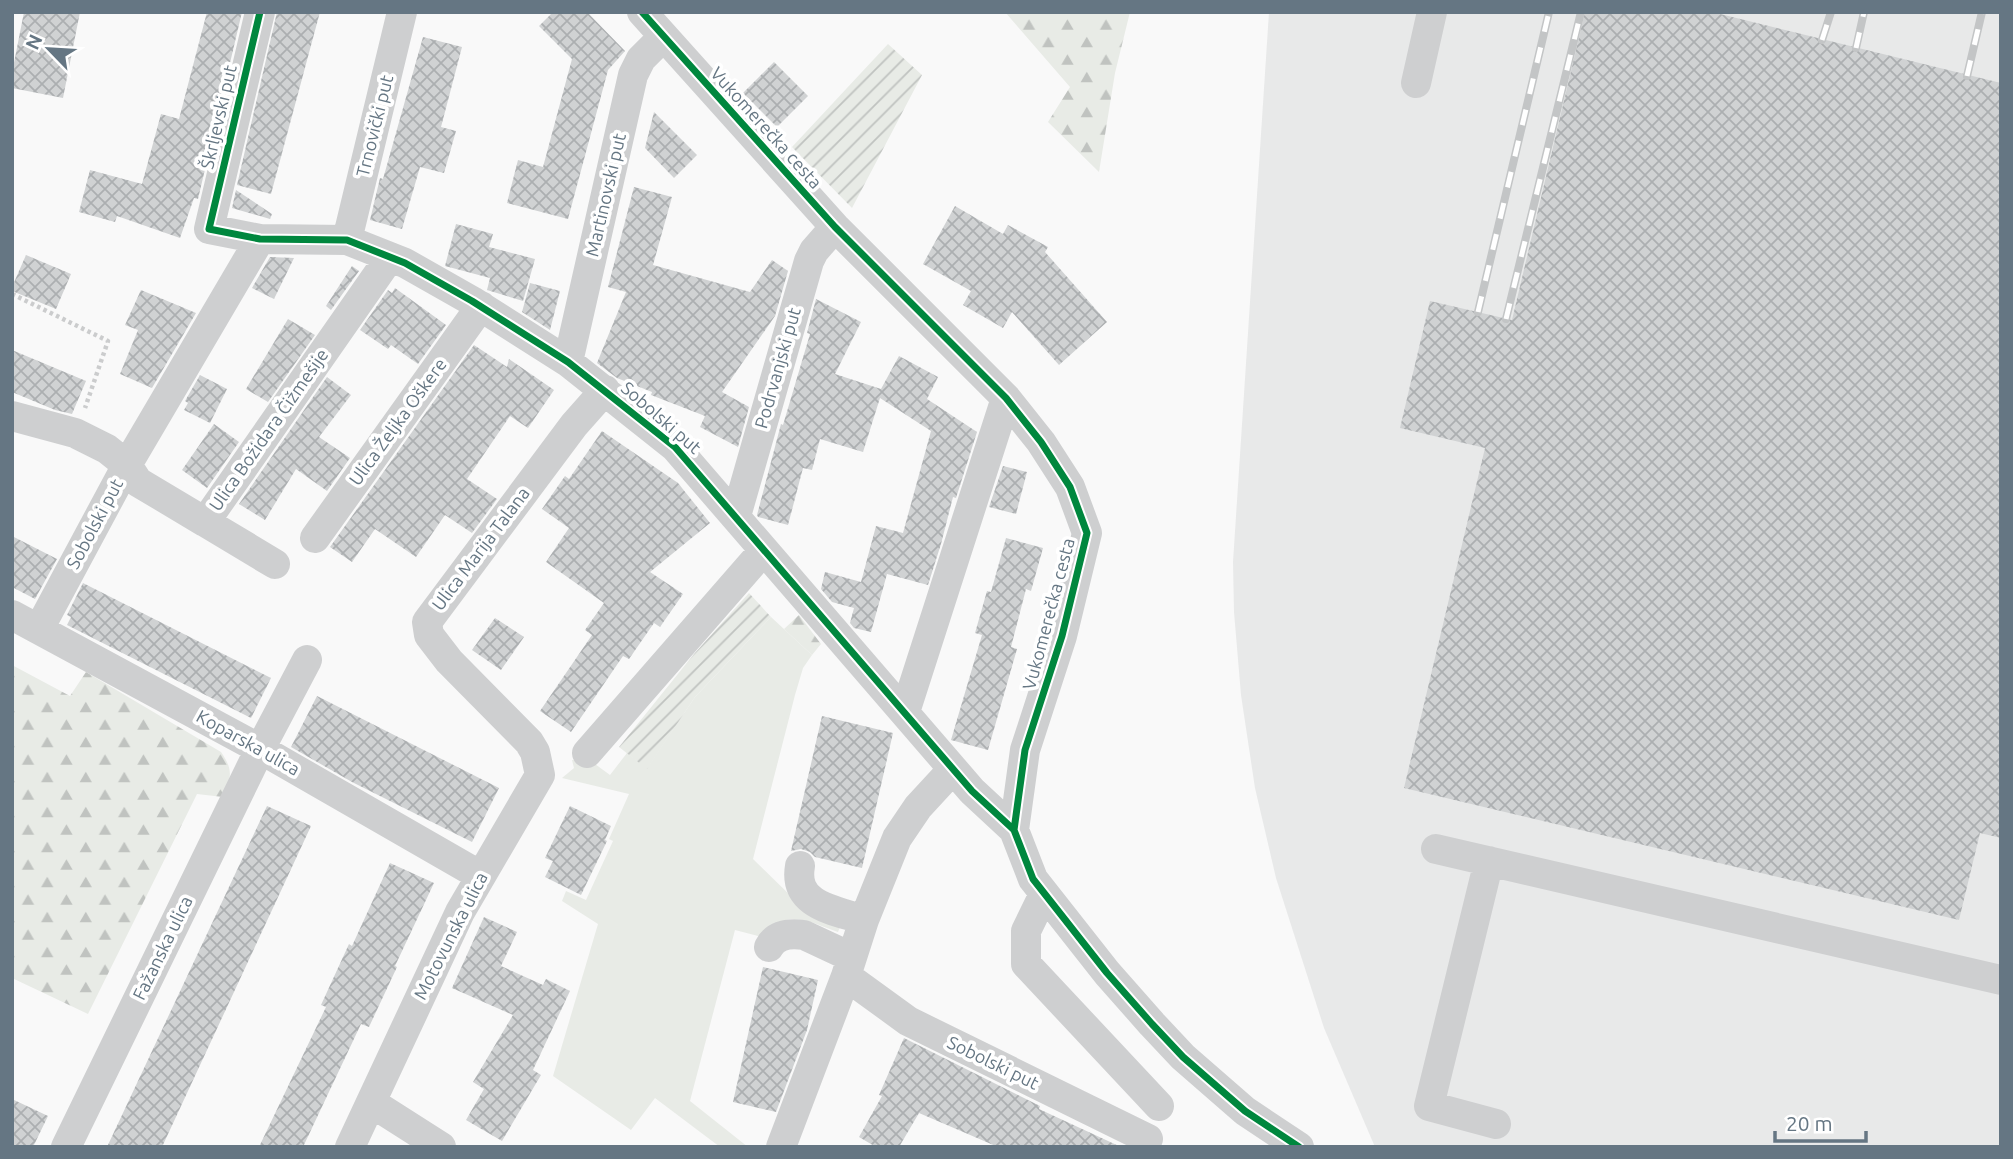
<svg xmlns="http://www.w3.org/2000/svg" width="2013" height="1159" viewBox="0 0 2013 1159" font-family="Ubuntu,sans-serif">
<defs>
<pattern id="forest-firs" width="22" height="20" patternUnits="userSpaceOnUse" patternTransform="scale(1.75)"><rect width="22" height="20" fill="#e8ebe6"/><path d="M5 1l3.5 6h-7zM16 11l3.5 6h-7z" fill="#c0c3c0"/></pattern>
<pattern id="garden-furrows" width="10" height="10" patternUnits="userSpaceOnUse" patternTransform="scale(1.75)"><rect width="10" height="10" fill="#e8ebe6"/><path d="M-1 1l2-2M0 10L10 0M9 11l2-2" fill="none" stroke="#c0c3c0"/></pattern>
<pattern id="building-cross-hatch" width="8" height="8" patternUnits="userSpaceOnUse" patternTransform="scale(1.75)"><rect width="8" height="8" fill="#d0d2d3"/><path d="M0 0l8 8M0 8l8-8" fill="none" stroke="#acafb1"/></pattern>
</defs>
<rect width="100%" height="100%" fill="#f9f9f9"/>
<path fill="#e8e9e9" d="M1269,12H2001V1147H1375L1324,1028L1276,878L1255,788L1241,695L1234,612L1233,562Z"/>
<path fill="#e8ebe6" d="M771,617L812,655L803,668L795,695L753,859L795,900L840,927L838,932C821,927 796,912 779,923C773,926 767,933 762,937L735,930L690,1101L748,1147H720L655,1098L631,1130L553,1076L598,924L562,901L566,891L586,900L613,841L609,839L629,794L562,778L574,768L572,760H576L580,753L610,775L627,753L647,768L695,697Z"/>
<path fill="url(#forest-firs)" d="M1005,12H1130L1115,73L1099,172L1048,122L1070,87Z
M799,615L821,644L812,655L784,629Z
M12,665L70,696L86,672L221,752C234,771 231,777 223,797L197,794L88,1014L12,978Z"/>
<path fill="url(#garden-furrows)" d="M888,44L922,75L852,208L792,147Z
M749,593L771,617L695,697L647,769L619,747L694,654Z"/>
<path fill="url(#building-cross-hatch)" d="M24,12H80L63,98L12,88V73Z
M207,12H242L198,199L194,198L180,238L117,216L115,222L79,212L90,170L142,184L161,114L179,119Z
M277,12H320L271,194L237,185Z
M553,12H587L625,51L608,70L568,219L507,203L518,160L543,167L572,59L539,26Z
M1585,12H1712L2001,83V838L1980,833L1959,920L1404,788L1485,448L1400,428L1430,301L1512,320Z
M423,37L462,47L441,127L456,131L444,173L420,167L402,229L370,220L380,178L383,179Z
M774,62L808,96L777,127L743,93Z
M654,112L697,155L674,178L645,148Z
M634,187L672,197L653,265L750,292L772,260L788,271L775,316L722,392L749,407L738,447L700,427L705,416L651,395L652,392L617,378L597,363L626,292L608,287Z
M236,190L272,214L270,219L232,208Z
M955,206L1003,234L1008,225L1048,247L1045,252L1107,322L1059,365L1012,312L1003,328L963,305L971,291L923,264Z
M456,224L493,234L489,247L535,259L523,301L487,290L490,278L445,266Z
M26,255L71,274L56,309L12,291V287Z
M270,257L294,258L274,299L252,288Z
M352,266L359,271L331,310L326,306Z
M530,283L560,291L550,330L522,312Z
M395,288L446,325L418,364L391,345L388,349L360,330L388,290L392,293Z
M141,290L196,313L152,388L120,374L138,330L125,325Z
M816,299L861,322L835,374L881,389L899,356L938,377L927,399L977,432L956,498L953,497L941,544L928,585L887,574L871,632L854,628L850,623L854,608L832,602L821,589L825,572L861,582L876,526L903,533L931,431L880,398L863,452L820,439L812,470L803,468L788,525L758,517L757,515L781,424L783,425L810,334L807,333Z
M288,319L315,335L268,402L246,389Z
M474,345L507,367L509,359L554,390L528,428L510,416L467,479L497,499L472,533L445,515L416,557L375,529L352,562L330,547Z
M12,350L86,381L72,414L55,410L12,392Z
M200,375L227,389L210,423L184,410L188,403L185,401Z
M327,377L351,395L319,437L350,458L327,491L296,469L265,520L239,504Z
M214,424L239,442L207,488L182,470Z
M602,431L678,483L710,523L650,572L683,594L660,627L654,623L629,659L623,656L571,732L540,711L592,635L585,630L604,603L546,562L569,528L542,509L565,476L569,479Z
M1003,466L1027,472L1016,514L989,507Z
M12,536L57,559L35,599L12,587Z
M1006,538L1043,548L1031,591L1026,589L1011,647L1017,649L988,750L951,740L982,635L975,633L987,591L991,592Z
M83,583L271,678L251,718L67,625L71,617L67,615Z
M495,618L524,637L501,670L472,650Z
M317,696L499,788L472,842L352,782L291,747Z
M822,716L893,733L862,868L815,857L810,852L801,849L791,851Z
M267,806L311,826L279,895L162,1147H107Z
M570,806L611,826L605,840L607,841L581,895L545,877L553,861L545,858Z
M390,863L434,883L395,966L397,967L369,1027L361,1024L303,1147H259L326,1007L321,1005L349,944L352,946Z
M484,917L517,932L501,966L543,985L546,979L570,991L533,1070L541,1075L502,1141L466,1120L484,1089L473,1082L513,1015L452,988Z
M763,967L818,980L807,1030L776,1112L733,1102Z
M904,1038L1040,1106L1039,1109L1121,1147H998L919,1113L899,1147H876L859,1137L882,1096L879,1095Z
M12,1099L48,1116L33,1147H12Z"/>
<g fill="none" stroke-linecap="round" stroke-linejoin="round">
<path stroke="#cbcccd" stroke-width="4.5" stroke-dasharray="3.5 3.5" stroke-linecap="butt" d="M12,294L108,341L85,408"/>
<path stroke="#cecfd0" stroke-width="30" d="M260,12L209,229L260,239L347,240L405,263L472,301L568,362L675,447L972,791L1014,830
M642,12L835,227L1006,398L1041,442L1070,487L1087,533L1062,636L1025,750L1014,830L1033,879L1107,973L1152,1024L1183,1057L1245,1111L1299,1147
M1416,83L1432,12
M347,240L402,12
M568,362L633,75L641,59L663,37
M12,416L75,433L107,449L127,465L138,482L205,522L390,257
M736,516L809,261L814,251L835,227
M205,522L275,564
M315,538L481,306
M12,615L260,749L481,876
M39,629L127,465L260,239
M905,712L1006,398
M587,753L764,550
M1436,849L2001,980
M1489,861L1429,1106L1496,1124
M800,866C793,906 835,910 864,920
M1044,894L1026,931V964L1159,1106
M769,947C776,934 790,933 804,935L851,957
M846,976L908,1021L1148,1139
M372,1103L441,1147
M66,1147L260,749L307,660
M350,1147L460,912L540,775L535,752L529,742L449,661L429,635L427,622L574,425L605,390
M781,1147L846,976L864,920L897,838L918,807L953,769"/>
<defs>
<path id="rail" d="M1822,40L1831,12
M1856,48L1864,12
M1967,76L1982,12
M1478,312L1549,12
M1506,319L1581,12"/>
</defs>
<use href="#rail" stroke="#c3c5c6" stroke-width="8"/>
<use href="#rail" stroke="#fff" stroke-width="5" stroke-dasharray="16" stroke-linecap="butt"/>
<defs>
<path id="cycleway" d="M260,12L209,229L260,239L347,240L405,263L472,301L568,362L675,447L972,791L1014,830
M642,12L835,227L1006,398L1041,442L1070,487L1087,533L1062,636L1025,750L1014,830L1033,879L1107,973L1152,1024L1183,1057L1245,1111L1299,1147"/>
</defs>
<use href="#cycleway" stroke="#fff" stroke-width="11"/>
<use href="#cycleway" stroke="#00873e" stroke-width="7"/>
</g>
<g text-anchor="middle" stroke-width="7" stroke-linejoin="round" paint-order="stroke">
<g font-size="18" fill="#657683" stroke="#fff">
<text transform="translate(219 117) rotate(-77)" y="6">Škrljevski put</text>
<text transform="translate(375 126) rotate(-76)" y="6">Trnovički put</text>
<text transform="translate(766 128) rotate(48)" y="6">Vukomerečka cesta</text>
<text transform="translate(606 195) rotate(-77)" y="6">Martinovski put</text>
<text transform="translate(778 368) rotate(-74)" y="6">Podrvanjski put</text>
<text transform="translate(661 418) rotate(41)" y="6">Sobolski put</text>
<text transform="translate(398 422) rotate(-54)" y="6">Ulica Željka Oškere</text>
<text transform="translate(269 430) rotate(-55)" y="6">Ulica Božidara Čižmešije</text>
<text transform="translate(95 524) rotate(-62)" y="6">Sobolski put</text>
<text transform="translate(481 549) rotate(-53)" y="6">Ulica Marija Talana</text>
<text transform="translate(1049 614) rotate(-75)" y="6">Vukomerečka cesta</text>
<text transform="translate(248 743) rotate(29)" y="6">Koparska ulica</text>
<text transform="translate(451 936) rotate(-63)" y="6">Motovunska ulica</text>
<text transform="translate(163 948) rotate(-64)" y="6">Fažanska ulica</text>
<text transform="translate(993 1063) rotate(26)" y="6">Sobolski put</text>
</g>
</g>
<rect width="2013" height="1159" fill="none" stroke="#657683" stroke-width="28"/>
<g transform="translate(49 49) rotate(295)" stroke="#ffffff" stroke-width="5" paint-order="stroke">
<path d="M0-5L12 26L0 18L-12 26Z" fill="#657683"/>
<text y="-10" font-size="19" font-weight="bold" text-anchor="middle" fill="#657683">N</text>
</g>
<path d="M1775 1131v10h91v-10" fill="none" stroke="#657683" stroke-width="3.5"/>
<text x="1786" y="1131" font-size="21" fill="#657683" stroke="#ffffff" stroke-width="5" paint-order="stroke">20 m</text>
</svg>
